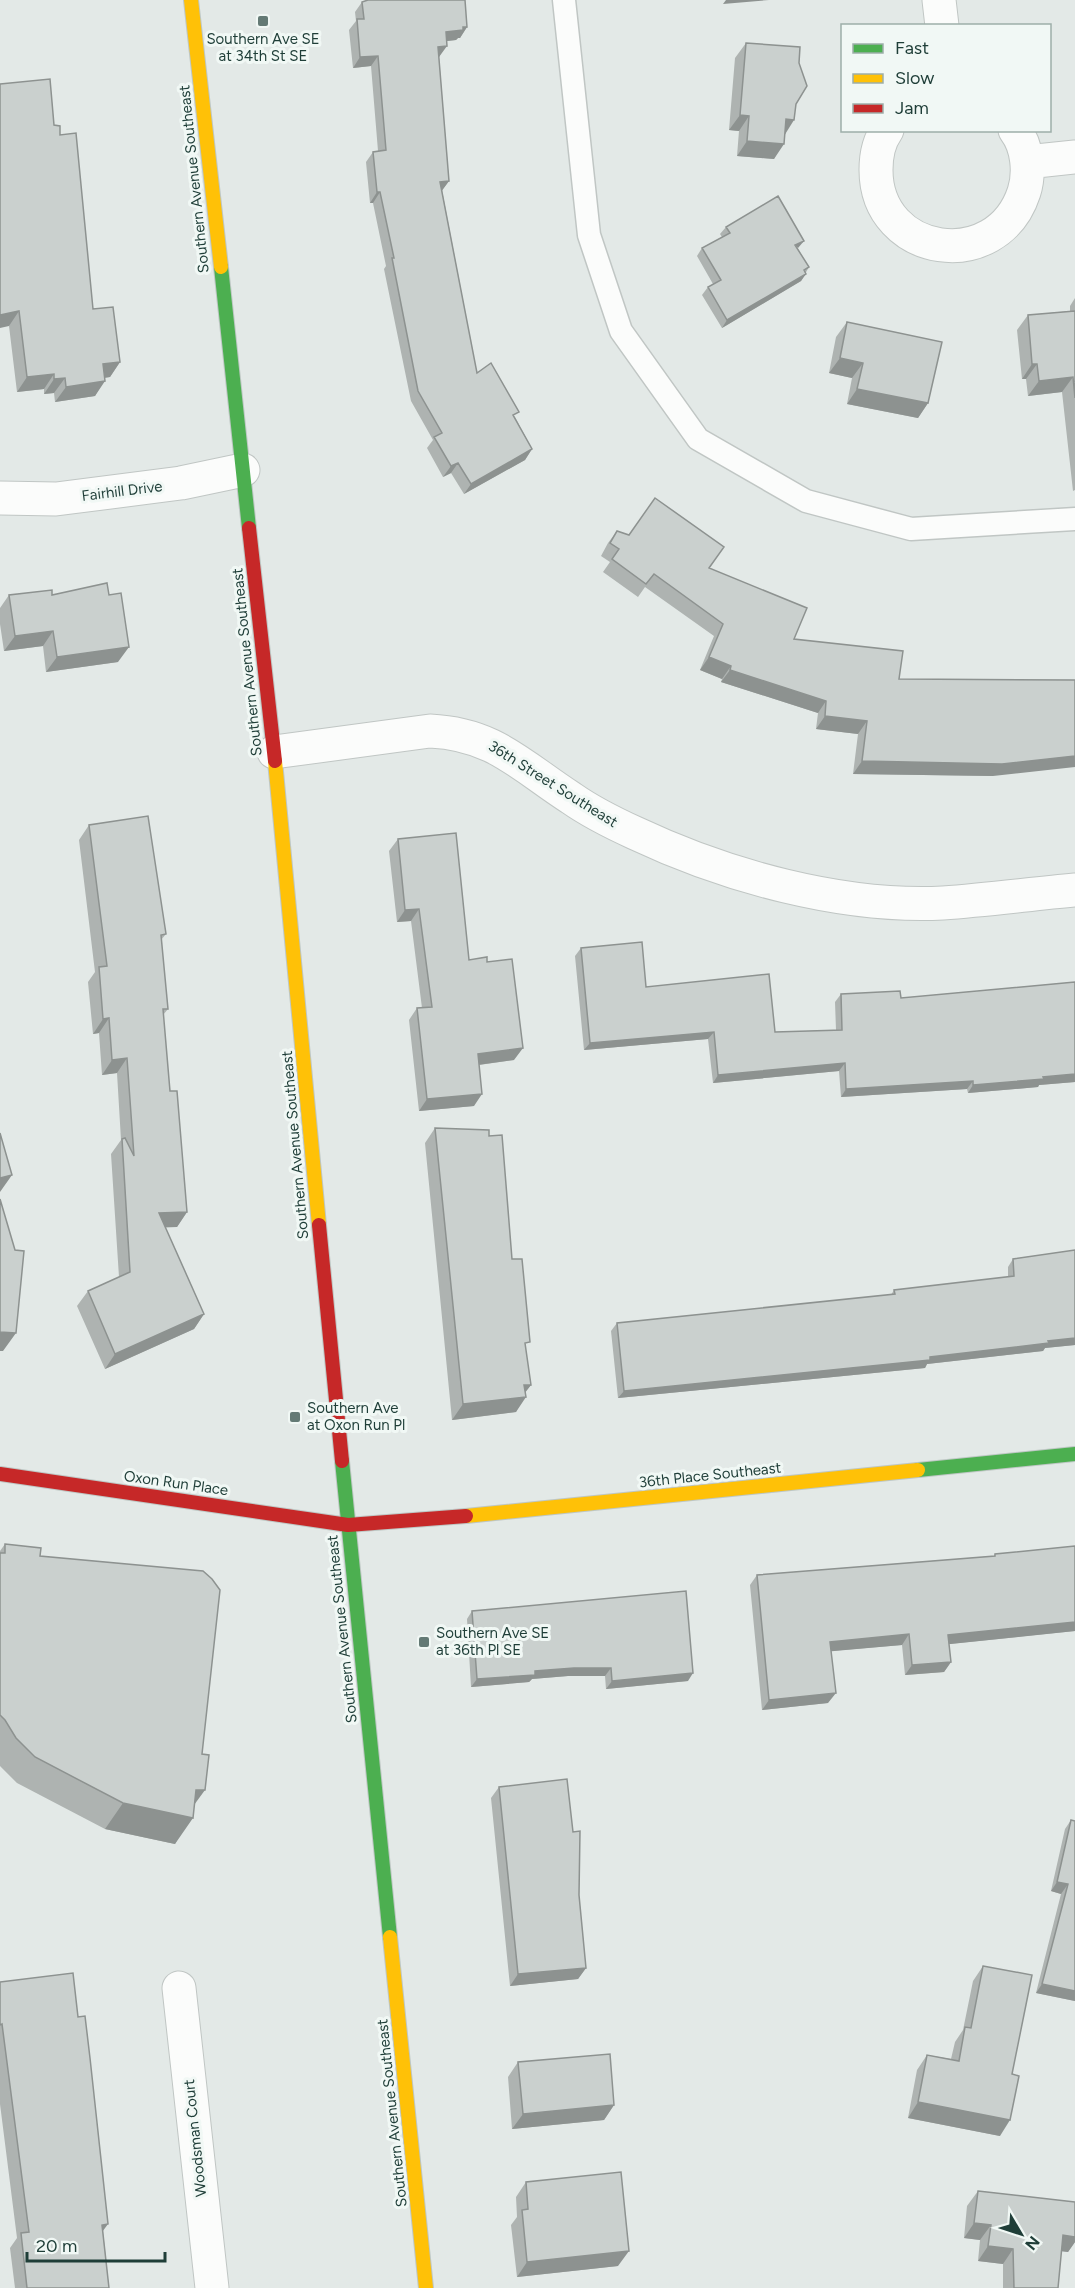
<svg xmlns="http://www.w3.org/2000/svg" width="1075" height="2288" viewBox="0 0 1075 2288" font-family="Figtree,sans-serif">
<rect width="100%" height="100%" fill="#e3e9e7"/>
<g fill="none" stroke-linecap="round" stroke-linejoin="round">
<defs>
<path id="lane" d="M564,0L589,235L621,331L698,439L806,501L911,529L1075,519"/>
<path id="street" d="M939,0L942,26
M887,130C879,141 876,157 876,170C876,257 997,275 1024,192C1030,173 1028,147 1015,130
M1027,162L1075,157
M0,498L56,499L181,483L243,470
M274,752L430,731C494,734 520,765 571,798C591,812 613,823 635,833C726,876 842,908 943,903C987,900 1031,894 1075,890
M179,1988L212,2288"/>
<path id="fast" d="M221,267L249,528
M342,1461L390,1937
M918,1470L1075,1454"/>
<path id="slow" d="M191,0L221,267
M275,761L319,1225
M466,1516L918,1470
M390,1937L426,2288"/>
<path id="jam" d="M249,528L275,761
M319,1225L342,1461
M0,1474L348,1525L466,1516"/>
</defs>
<use href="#lane" stroke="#c0c6c4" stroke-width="25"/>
<use href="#street" stroke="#c0c6c4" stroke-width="35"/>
<use href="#fast" stroke="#bec7c4" stroke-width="16"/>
<use href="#slow" stroke="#bec7c4" stroke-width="16"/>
<use href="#jam" stroke="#bec7c4" stroke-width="16"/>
<use href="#lane" stroke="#fbfcfb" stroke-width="22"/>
<use href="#street" stroke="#fbfcfb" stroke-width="33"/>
<use href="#fast" stroke="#4caf50" stroke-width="14"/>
<use href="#slow" stroke="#ffc107" stroke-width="14"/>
<use href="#jam" stroke="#c62828" stroke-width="14"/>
</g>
<path fill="#aeb3b1" d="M362,2L467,27L460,38H458L456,40L447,41L439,57L449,181L442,190L477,373L515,417L532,449L525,460L464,494L451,473L443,477L427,448L433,440L411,401L384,269L386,266L373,203H370L366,162L373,152L378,151L371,66L353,68L349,30L356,21L355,12Z
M746,43L796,104L785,134L774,159L737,156L739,131L729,130L735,58Z
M54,125L60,135L93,309L120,362L110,377L105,378L95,396L55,402L54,393L44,394V389L17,392L9,326Z
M726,227L798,249L809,267L801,281L722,328L702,295L708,287L713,284L697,256L702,248L722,237L720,234Z
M1075,298V490L1073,491L1062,392L1028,396L1026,379H1022L1017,330L1028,315L1070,311V306Z
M847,322L928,403L918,418L847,404L852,378L829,373L836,337Z
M617,531L709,568L794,639L899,679L993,776L853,774L858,734L816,729L818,713L721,682L722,679L700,670L714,636L645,587L638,597L603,572L610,562L601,556L608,543Z
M9,595H52L118,662L46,672L43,646L4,651L0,624V608Z
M89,825L166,934L161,940L168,1009L163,1015L170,1091L187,1212L177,1227H165L204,1314L194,1329L105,1369L77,1306L88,1291L119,1277L111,1154L121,1140L117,1073L102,1075L99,1033L93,1034L88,982L95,972L79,840Z
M398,839L469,960L487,962L514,1060L479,1065L474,1106L419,1111L409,1020L417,1008H422L411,921L397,922L389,851Z
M581,948L646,987L775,1032L836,1030L835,1002L841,994L901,998L1075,982V1082L1039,1085L1038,1087L968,1093L967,1089L841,1097L839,1071L713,1083L708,1039L584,1050L575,956Z
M435,1128L512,1259L531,1385L525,1392L516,1412L452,1420L425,1143Z
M1075,1250V1345L1045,1348L1043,1351L927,1364L925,1368L618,1398L611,1331L617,1323L891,1295L894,1290L1008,1277V1267L1013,1259Z
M5,1544L40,1556L195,1805L175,1844L105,1829L17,1783L0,1766V1551Z
M1075,1546V1631L949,1644L951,1662L944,1672L905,1675L902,1645L831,1651L828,1703L762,1710L750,1585L757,1575L994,1556L995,1554Z
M472,1611L688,1681L606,1689L605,1676H568L532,1679L529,1682L471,1687L467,1619Z
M499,1787L579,1895L586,1968L578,1979L510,1986L491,1798Z
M1071,1820L1075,2001L1036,1993L1061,1894L1051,1891L1065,1829Z
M983,1966L1000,2136L908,2118L917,2070L927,2055L951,2059L955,2042L963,2030L973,1981Z
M0,1982L103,2231L109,2288H15L10,2248L17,2238L0,2104Z
M518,2062L614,2105L604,2120L512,2129L508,2077Z
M526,2182L618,2266L517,2277L511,2225L517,2217L516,2197Z
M978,2191L1075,2202V2242L1068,2252L1061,2251L1058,2288H1003V2264L978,2261L980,2240L964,2238L967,2206Z"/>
<path fill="#8d9290" d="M726,0H769L723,4Z
M463,27H467L460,38H458L456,40L438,42L446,32Z
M447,46L439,57L430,58L438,47Z
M378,56L371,66L353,68L360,57Z
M740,115L749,116L739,131L729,130Z
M786,119L794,120L784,136Z
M747,141L784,144L774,159L737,156Z
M449,181L441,192L440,182Z
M377,192H380L373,203H370Z
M804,241L798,248L795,245Z
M806,274L801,281L722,328L727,320Z
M19,311L9,326L0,328V315Z
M840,358L863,363L852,378L829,373Z
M120,362L110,377L93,379L103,364Z
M1032,364H1037L1026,379H1022Z
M54,374L44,389L17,392L27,377Z
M1073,377L1062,392L1028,396L1039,381Z
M65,378L54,393L44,394L54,379Z
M105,381L95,396L55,402L66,387Z
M857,389L928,403L918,418L847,404Z
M532,449L525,460L464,494L471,484Z
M458,463L451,473L443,477L451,466Z
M53,631L43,646L4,651L15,636Z
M129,647L118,662L46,672L57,657Z
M709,657L731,666L722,679L700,670Z
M730,670L826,701L818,713L721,682Z
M825,716L867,721L858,734L816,729Z
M1075,756V767L993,776L853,774L862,761Z
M419,909L411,921L397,922L405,910Z
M109,1018L99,1033L93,1034L103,1019Z
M714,1032L708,1039L584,1050L590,1043Z
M523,1048L514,1060L470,1066L478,1054Z
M127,1058L117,1073L102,1075L112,1060Z
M845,1063L839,1071L713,1083L718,1075Z
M1075,1074V1082L1039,1085L1038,1087L968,1093L973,1085Z
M973,1081L967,1089L841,1097L846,1089Z
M482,1094L474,1106L419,1111L427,1099Z
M12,1175L0,1192V1178Z
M187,1212L177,1227L149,1228L159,1213Z
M204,1314L194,1329L105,1369L115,1354Z
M0,1332L16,1333L3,1351H0Z
M1075,1338V1345L1045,1348L1043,1351L927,1364L925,1368L618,1398L624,1391L930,1357L1048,1341Z
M524,1385H531L521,1398L526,1397L516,1412L452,1420L463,1404Z
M1075,1622V1631L941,1645L948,1635Z
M909,1634L902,1645L823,1652L830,1642Z
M951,1662L944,1672L905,1675L912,1665Z
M574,1668H611L605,1676H568L532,1679L529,1682L471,1687L477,1679L535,1671Z
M693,1673L688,1681L606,1689L612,1681Z
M836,1693L828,1703L762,1710L769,1700Z
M196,1790H205L186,1816L193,1818L175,1844L105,1829L123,1803Z
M1057,1882L1068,1884L1061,1894L1051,1891Z
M586,1968L578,1979L510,1986L518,1974Z
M1042,1984L1075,1991V2001L1036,1993Z
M918,2102L1010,2120L1000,2136L908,2118Z
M614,2105L604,2120L512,2129L523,2114Z
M974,2223L991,2225L980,2240L964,2238Z
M108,2224L97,2239L102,2225Z
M1063,2235L1075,2237V2242L1068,2252L1052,2250Z
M988,2246L1013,2249L1003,2264L978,2261Z
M629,2251L618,2266L517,2277L527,2262Z"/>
<path fill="#cad0ce" stroke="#8d9290" stroke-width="1.5" d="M368,0H465L467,27H463V30L446,32L447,46L438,47L449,181L440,182L477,373L491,363L519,412L513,415L532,449L471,484L458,463L451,466L434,437L442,433L418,391L392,258H394L380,192H377L373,152L386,150L378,56L360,57L357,19H364L362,2Z
M746,43L800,47L799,63L807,86L796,104L794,120L786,119L784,144L747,141L749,116L740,115Z
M50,79L54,125L60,126V135L76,133L93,309L113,307L120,362L103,364L105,381L66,387L65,378L54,379V374L27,377L19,311L0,315V84Z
M778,196L804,241L795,245L809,267L804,270L806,274L727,320L708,287L721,280L702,248L730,233L726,227Z
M1075,311V398L1073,377L1039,381L1037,364H1032L1028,315Z
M847,322L942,342L928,403L857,389L863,363L840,358Z
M655,498L724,547L709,568L807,608L794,639L903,651L899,679L1075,680V756L1002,764L862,761L867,721L825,716L826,701L730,670L731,666L709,657L723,624L654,574L646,584L612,559L619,549L610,543L617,531L629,535Z
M107,583L109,595L121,593L129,647L57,657L53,631L15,636L9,595L52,590V595Z
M148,816L166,934L161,935L168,1009H163L170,1091H177L187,1212L159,1213L204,1314L115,1354L88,1291L130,1272L122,1139L125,1138L134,1156L127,1058L112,1060L109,1018L103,1019L99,967L107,966L89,825Z
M456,833L469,960L487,957V962L512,959L523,1048L478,1054L482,1094L427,1099L417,1008L432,1007L419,909L405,910L398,839Z
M642,942L646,987L769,974L775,1032L842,1030L841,994L900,991L901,998L1075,982V1074L1043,1077L1044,1079L973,1085V1081L846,1089L845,1063L718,1075L714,1032L590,1043L581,948Z
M435,1128L489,1130V1136L502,1135L512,1259H522L530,1342L525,1343L531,1385H524L526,1397L463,1404Z
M0,1133L12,1175L0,1178Z
M0,1199L15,1250L24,1251L16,1333L0,1332Z
M1075,1250V1338L1048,1341L1049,1343L930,1357V1360L624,1391L617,1323L895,1294L894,1290L1014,1276L1013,1259Z
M5,1544L41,1548L40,1556L203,1571L212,1579L220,1590L202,1754L209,1755L205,1790H196L193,1818L123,1803L35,1757L16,1738L5,1720L0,1715V1553H5Z
M1075,1546V1622L948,1635L951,1662L912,1665L909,1634L830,1642L836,1693L769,1700L757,1575L995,1556V1554Z
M686,1591L693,1673L612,1681L611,1668H574L535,1671V1675L477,1679L472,1611Z
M567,1779L573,1832L580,1831L579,1895L586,1968L518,1974L499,1787Z
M1071,1820L1075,1821V1991L1042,1984L1068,1884L1057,1882Z
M983,1966L1032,1975L1012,2074L1019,2076L1010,2120L918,2102L927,2055L959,2061L965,2027L971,2028Z
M73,1973L78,2017L85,2016L90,2058L108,2224L102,2225L109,2288H27L21,2233L29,2232L2,2024L0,2025V1982Z
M610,2054L614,2105L523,2114L518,2062Z
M621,2172L629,2251L527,2262L522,2210L528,2209L526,2182Z
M978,2191L1075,2202V2237L1063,2235L1058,2288H1014L1013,2249L988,2246L991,2225L974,2223Z"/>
<g fill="#647a75" stroke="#f1f8f5" stroke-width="2">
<rect x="257" y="15" width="12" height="12" rx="3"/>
<rect x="289" y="1411" width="12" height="12" rx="3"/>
<rect x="418" y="1636" width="12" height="12" rx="3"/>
</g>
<g text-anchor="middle" stroke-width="6" stroke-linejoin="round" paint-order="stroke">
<g font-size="15" fill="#1f3e38" stroke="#f1f8f5" text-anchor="start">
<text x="263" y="44" text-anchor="middle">Southern Ave SE<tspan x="263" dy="17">at 34th St SE</tspan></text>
<text x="307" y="1413">Southern Ave<tspan x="307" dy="17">at Oxon Run Pl</tspan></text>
<text x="436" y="1638">Southern Ave SE<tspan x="436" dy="17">at 36th Pl SE</tspan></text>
</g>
<g font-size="15" fill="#1f3e38" stroke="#f1f8f5">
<text transform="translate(194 179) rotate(-96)" y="5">Southern Avenue Southeast</text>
<text transform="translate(122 491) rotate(-7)" y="5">Fairhill Drive</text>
<text transform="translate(247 662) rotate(-96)" y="5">Southern Avenue Southeast</text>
<text transform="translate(553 784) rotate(32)" y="5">36th Street Southeast</text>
<text transform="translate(295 1145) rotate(-95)" y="5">Southern Avenue Southeast</text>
<text transform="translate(710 1475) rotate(-6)" y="5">36th Place Southeast</text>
<text transform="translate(176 1483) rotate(8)" y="5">Oxon Run Place</text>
<text transform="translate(342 1629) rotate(-96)" y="5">Southern Avenue Southeast</text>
<text transform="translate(392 2113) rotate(-96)" y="5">Southern Avenue Southeast</text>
<text transform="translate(195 2138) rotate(-96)" y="5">Woodsman Court</text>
</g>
</g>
<rect x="841" y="24" width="210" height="108" fill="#f1f8f5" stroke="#9daea9" stroke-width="1.5"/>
<rect x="853" y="44" width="30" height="9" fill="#4caf50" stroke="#9daea9" stroke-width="1.5"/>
<text x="895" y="54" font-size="18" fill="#1f3e38">Fast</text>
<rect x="853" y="74" width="30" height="9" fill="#ffc107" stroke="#9daea9" stroke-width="1.5"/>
<text x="895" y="84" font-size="18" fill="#1f3e38">Slow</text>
<rect x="853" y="104" width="30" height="9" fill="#c62828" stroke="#9daea9" stroke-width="1.5"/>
<text x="895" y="114" font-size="18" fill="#1f3e38">Jam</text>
<g transform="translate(1021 2234) rotate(129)" stroke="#f1f8f5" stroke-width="4.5" paint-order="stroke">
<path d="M0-4.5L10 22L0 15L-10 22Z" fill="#1f3e38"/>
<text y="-9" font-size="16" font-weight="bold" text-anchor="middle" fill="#1f3e38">N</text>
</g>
<path d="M27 2252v9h138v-9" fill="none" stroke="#1f3e38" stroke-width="3"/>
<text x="36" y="2252" font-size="18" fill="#1f3e38" stroke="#f1f8f5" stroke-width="4.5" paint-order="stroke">20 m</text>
</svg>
